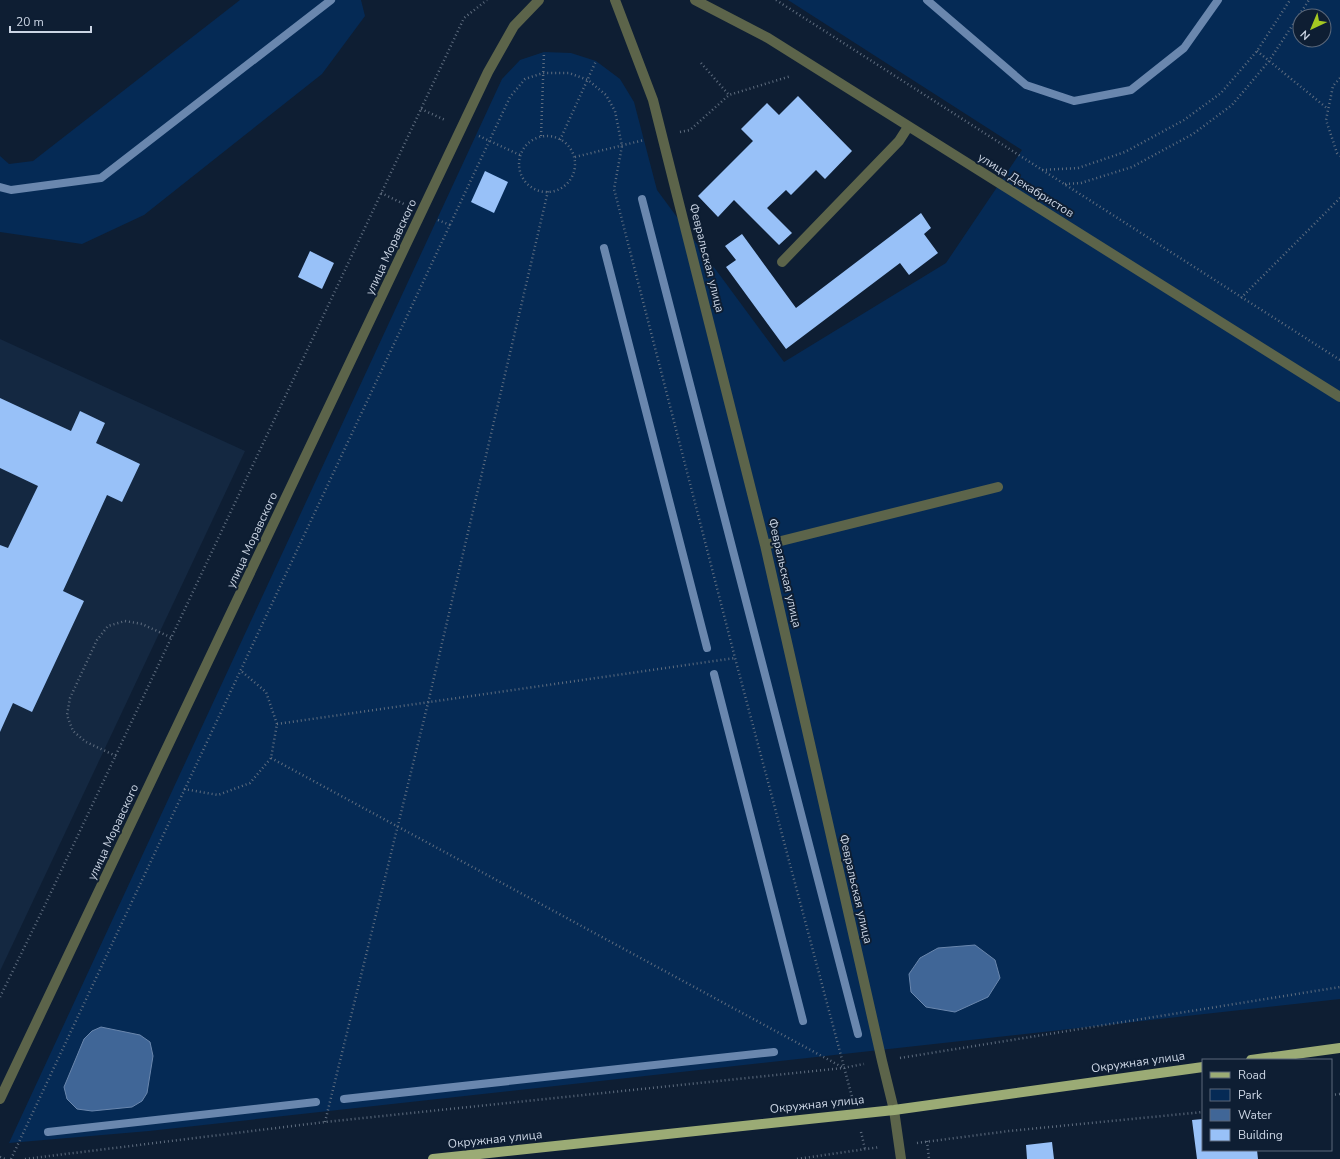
<svg xmlns="http://www.w3.org/2000/svg" width="1340" height="1159" viewBox="0 0 1340 1159" font-family="'Nunito Sans',sans-serif">
<rect width="100%" height="100%" fill="#0e1e33"/>
<path fill="#142841" d="M0,339L245,451L0,971Z"/>
<path fill="#052a55" fill-rule="evenodd" d="M240,0H361L365,16L322,74L144,215L82,244L0,232V156L9,164L33,161Z
M788,0H1340V999L149,1131L9,1143L502,79L520,60L544,52L571,53L596,61L620,79L634,102L657,190L784,362L946,263L1022,150ZM1300,16H1324V40H1300Z"/>
<path fill="#406697" stroke="#6a87ae" d="M975,945L995,960L1000,978L988,997L955,1012L926,1007L911,992L909,974L920,958L938,948Z
M101,1027L140,1035L150,1042L153,1056L147,1093L142,1101L132,1107L92,1111L77,1109L67,1099L64,1087L84,1039L92,1031Z"/>
<g fill="none" stroke-linecap="round" stroke-linejoin="round">
<path stroke="#6a87ae" stroke-width="8" d="M927,0L1026,85L1074,101L1131,90L1184,48L1218,0
M0,187L11,190L101,178L331,0
M642,199L858,1034
M604,248L707,648
M714,674L803,1021
M344,1099L774,1052
M48,1132L316,1102"/>
</g>
<path fill="#98c1f8" d="M798,96L852,151L825,179L816,170L791,195L786,190L767,208L792,233L779,245L734,200L718,217L698,196L753,141L741,129L767,103L779,115Z
M485,171L508,182L494,213L471,202Z
M921,213L931,228L924,234L938,253L909,275L900,263L786,349L726,267L736,260L725,246L742,234L796,308Z
M310,251L334,263L322,289L298,277Z
M0,398L71,431L80,411L105,423L96,443L140,464L122,502L107,495L63,591L84,601L32,712L13,703L0,732V545L8,548L38,486L0,468Z
M1203,1119V1150H1257L1258,1159H1197L1192,1120Z
M1052,1142L1054,1159H1027L1026,1145Z"/>
<g fill="none" stroke-linecap="round" stroke-linejoin="round">
<path stroke="#5f6d7f" stroke-width="2.5" stroke-dasharray="1 3" stroke-linecap="butt" d="M776,0L1340,360
M1257,51L1328,109
M701,63L729,95
M1340,78L1333,86L1326,120L1337,153L1340,156
M421,109L445,120
M680,132L690,130L729,95L791,76
M479,136L520,155
M541,136L544,52
M519 164a28 28 0 1 1 56 0a28 28 0 1 1-56 0Z
M560,140L596,61
M575,157L644,140
M1042,170L1078,168L1125,152L1184,120L1221,93L1257,51L1290,0
M1065,184L1081,183L1132,167L1193,134L1232,105L1269,61L1309,0
M381,193L404,204
M438,220L450,225
M1241,298L1340,198
M277,724L735,658
M116,756L86,742L73,731L67,715L70,698L97,640L108,626L125,621L142,624L172,638
M271,758L842,1067
M184,789L218,795L250,783L271,758L277,724L266,692L240,670
M0,997L45,905L464,18L487,0
M900,1058L1340,987
M1331,1095L1340,1094
M325,1122L428,703L548,191
M861,1132L865,1149
M927,1141L929,1159
M917,1143L1009,1131L1203,1112
M0,1157L5,1159
M11,1159L510,97L525,79L543,73H569L588,80L606,95L615,111L622,146L614,189L735,658L852,1097
M25,1159L325,1122L843,1068L864,1064
M797,1159L880,1147"/>
<path stroke="#5c644a" stroke-width="10" d="M615,0L653,100L765,545L882,1061L894,1110L901,1159
M695,0L768,38L1340,397
M782,262L899,141L908,127
M765,545L998,487
M0,1099L488,72L514,26L539,0"/>
<path stroke="#9bab75" stroke-width="10" d="M1251,1060L1340,1048
M433,1159L894,1110L1203,1067"/>
</g>
<g text-anchor="middle" stroke-width="4" stroke-linejoin="round" paint-order="stroke">
<g font-size="12" fill="#cbd5e4" stroke="#0e1e33">
<text transform="translate(1026 185) rotate(32)" y="4">улица Декабристов</text>
<text transform="translate(391 247) rotate(-65)" y="4">улица Моравского</text>
<text transform="translate(707 258) rotate(76)" y="4">Февральская улица</text>
<text transform="translate(252 540) rotate(-65)" y="4">улица Моравского</text>
<text transform="translate(785 573) rotate(77)" y="4">Февральская улица</text>
<text transform="translate(113 832) rotate(-65)" y="4">улица Моравского</text>
<text transform="translate(856 889) rotate(77)" y="4">Февральская улица</text>
<text transform="translate(1138 1062) rotate(-8)" y="4">Окружная улица</text>
<text transform="translate(817 1104) rotate(-6)" y="4">Окружная улица</text>
<text transform="translate(495 1139) rotate(-6)" y="4">Окружная улица</text>
</g>
</g>
<rect x="1202" y="1059" width="130" height="92" fill="#0e1e33" stroke="#5a677a"/>
<rect x="1210" y="1072" width="20" height="6" fill="#9bab75" stroke="#5a677a"/>
<text x="1238" y="1079" font-size="12" fill="#cbd5e4">Road</text>
<rect x="1210" y="1089" width="20" height="12" fill="#052a55" stroke="#5a677a"/>
<text x="1238" y="1099" font-size="12" fill="#cbd5e4">Park</text>
<rect x="1210" y="1109" width="20" height="12" fill="#406697" stroke="#5a677a"/>
<text x="1238" y="1119" font-size="12" fill="#cbd5e4">Water</text>
<rect x="1210" y="1129" width="20" height="12" fill="#98c1f8" stroke="#5a677a"/>
<text x="1238" y="1139" font-size="12" fill="#cbd5e4">Building</text>
<g transform="translate(1312 28) rotate(224)"><circle r="19" fill="#0e1e33" stroke="#5a677a"/>
<path d="M0-3L7 15L0 10L-7 15Z" fill="#a5c822"/>
<text y="-6" font-size="11" font-weight="bold" text-anchor="middle" fill="#cbd5e4">N</text>
</g>
<path d="M10 26v6h81v-6" fill="none" stroke="#cbd5e4" stroke-width="2"/>
<text x="16" y="26" font-size="12" fill="#cbd5e4" stroke="#0e1e33" stroke-width="3" paint-order="stroke">20 m</text>
</svg>
